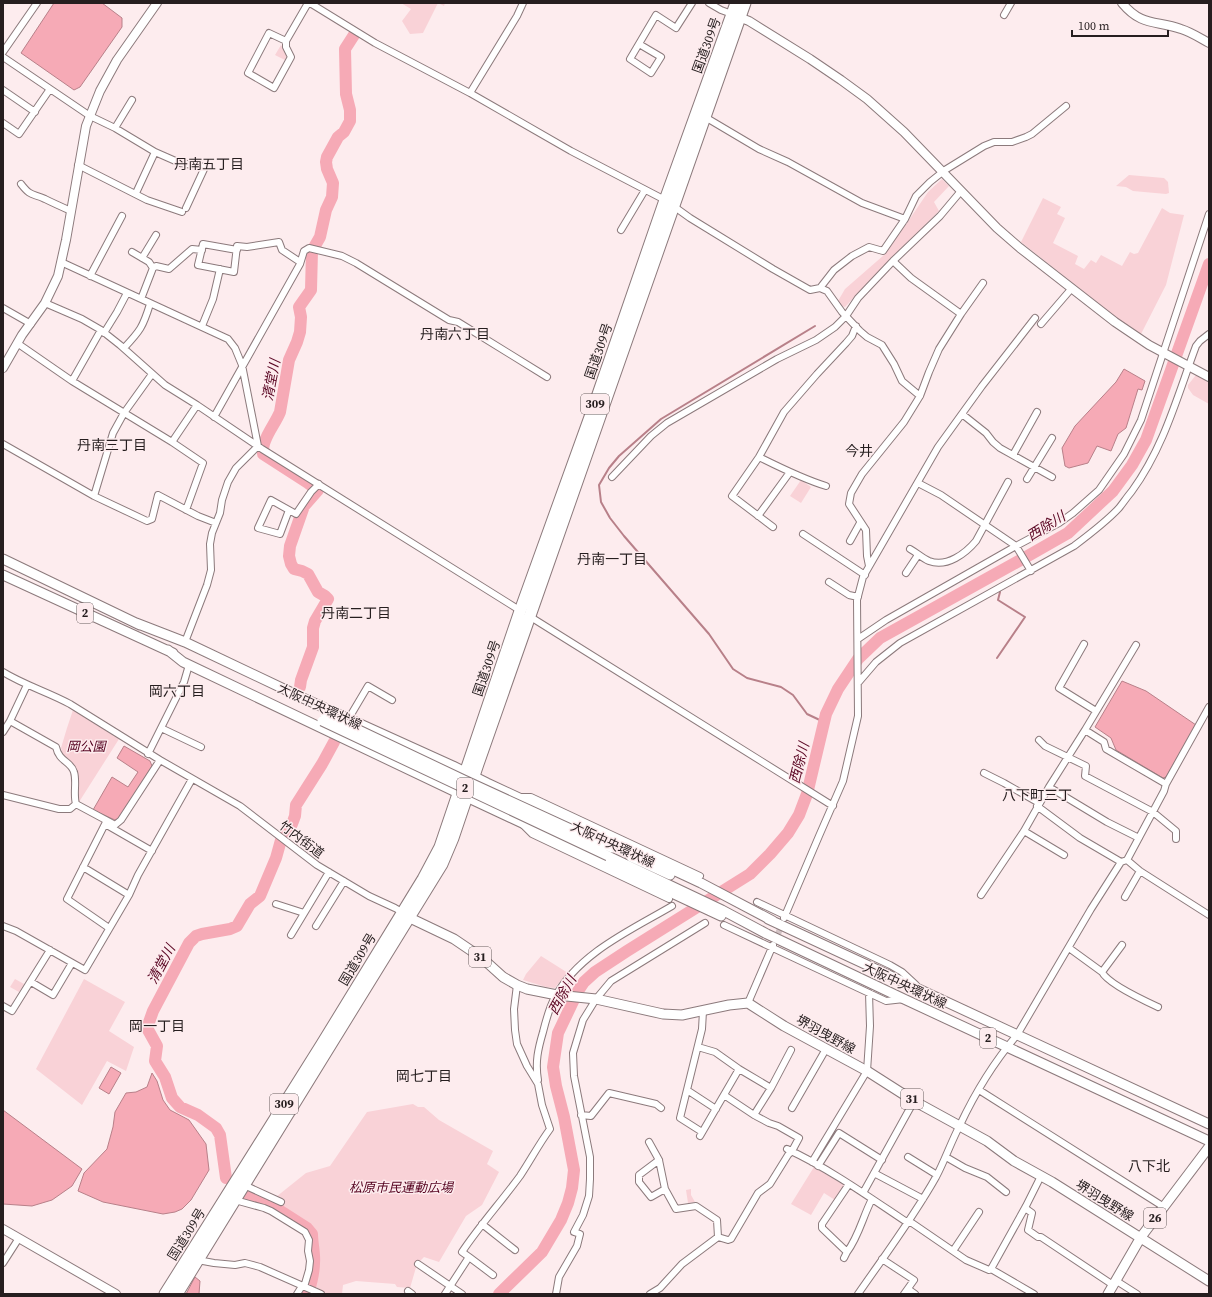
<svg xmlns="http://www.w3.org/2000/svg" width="1212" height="1297" viewBox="0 0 1212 1297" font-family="'Source Serif 4','Noto Sans JP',serif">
<rect width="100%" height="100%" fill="#fdecee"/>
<path fill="#f9d2d7" d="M401,3H445L444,6L438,3L423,33L410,34L402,21L411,9Z
M281,45C284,50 289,54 285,60L275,55Z
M1129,175L1164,178L1168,182L1169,193L1166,194L1133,191L1126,187L1116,186Z
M942,179L949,186L934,202L939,211L890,259L845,307L841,306L838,301L845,289L884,255L909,220L928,192Z
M1043,198L1061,207L1057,214L1065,218L1053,243L1078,256L1075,264L1084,269L1091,260L1096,263L1101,255L1122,266L1130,252L1134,254L1138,253L1162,208L1170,213L1184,215L1166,285L1141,334L1122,322L1021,242Z
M1196,375L1209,383V404L1193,395L1188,388V385Z
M801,480L811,487L801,503L790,496Z
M73,710L119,739L79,802H77V781L64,758L61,748L67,728Z
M541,956L568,973L557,985L555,988L546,987L523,980L526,974Z
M15,979L24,984L19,992L10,987Z
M84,979L125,1002L109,1031L134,1047L126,1071L107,1061L82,1105L36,1069Z
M413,1104L418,1107H424L439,1120L493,1151L487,1164L499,1172L482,1205L466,1216L439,1262L424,1257L417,1264L410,1288L397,1287L395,1284L356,1281L343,1285L342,1294H326L314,1286C315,1270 318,1242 312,1228L273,1203L276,1197L306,1173L330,1166L367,1112Z
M814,1167L844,1185L835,1200L824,1193L811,1215L791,1204Z
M691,1189V1195L695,1202L688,1203L686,1190Z"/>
<path fill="#f6aab6" stroke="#b88089" d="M54,3H102L122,18V27L80,87L74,90L21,53Z
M1124,369L1145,381L1142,390L1138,389L1126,428L1118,434L1111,451L1097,446L1088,463L1069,468L1065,466L1062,448L1075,426L1116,382Z
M1122,681L1146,691L1196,725L1166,777L1163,778L1116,750L1111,738L1095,727Z
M124,746L150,761L152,766L120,818L115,820L93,810L112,777L128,787L138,772L117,758Z
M111,1067L121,1073L109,1094L99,1088Z
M152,1073L157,1081L163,1100L170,1110L189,1120L206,1144L209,1170L191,1200L182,1209L175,1212L163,1214L103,1202L78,1191L84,1173L107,1149L113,1127L115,1112L126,1093L136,1092L147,1087Z
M3,1110L82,1169L72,1186L52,1200L32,1206L3,1204Z
M195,1277L200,1281L199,1294H186Z"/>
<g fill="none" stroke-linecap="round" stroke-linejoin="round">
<path stroke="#b88089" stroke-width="2" d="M815,326L661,419L619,456L609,468L599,485L601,502L610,518L624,536L709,634L733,669L747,678L781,687L793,695L807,714L824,722
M997,658L1025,617L998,600L1000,592"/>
<path stroke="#f6aab6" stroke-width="12" d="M300,687L301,680L313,647V628L315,621L328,599L325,596L318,592L308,574L302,571L294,569L291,564L289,556L290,546L304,506L318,490L308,483L263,454C263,449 263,445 265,441C269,430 276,422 280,412L289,360L297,342L300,332L301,317L299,307L311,290L312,251L320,237L326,210L332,197L333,183L327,169L326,162L327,157L338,137L344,132L350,121V110L346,94L345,49L354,35
M226,1178L220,1135L216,1128L198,1115L180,1107L172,1098L165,1077L155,1061L157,1046L147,1028L153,1011L189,943L196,936L202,934L230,929L237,926L250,904L260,896L276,858L281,840L292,824L295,816L296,805L322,764L334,742
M247,1197L271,1205L307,1228L312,1234C312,1243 315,1254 314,1263C314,1273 311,1284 308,1294
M499,1294L542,1252L561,1220L568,1203L572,1188L574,1170L564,1117L556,1086L553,1067L558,1033L578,991L584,982L595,972L627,951L750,874L770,854L788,833L799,815L807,794L826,714L838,689L858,659L880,638L1026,557L1068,533L1113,491L1132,465L1146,440L1209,264"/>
<path stroke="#d2c3c5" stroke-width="6" stroke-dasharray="6 3" stroke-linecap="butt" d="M775,942L784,918"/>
<defs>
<path id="street" d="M310,3L375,43L470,93L571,151L665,200L690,218L773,269L810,290L820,288L827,291L842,312L860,331L867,337L882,345L894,364L902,381L920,396
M709,3L721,10L732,14
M1004,15L1011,3
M286,41L269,33L248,73L274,88L291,57L286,47V41L308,3
M639,44L661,57L651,73L630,59L656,15L676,28L692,3
M3,52L37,3
M3,57L90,116L115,128L155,152L180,163L205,167L186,208
M3,90L35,112
M470,93L517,16L523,3
M705,117L759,149L788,162L862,203L905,219
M3,123L19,134L50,89
M115,128L132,100
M78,165L147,200L182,212
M21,184C31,197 32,193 45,199C53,203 62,207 71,211
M136,193L155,152
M621,230L645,190
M237,250L203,244L198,265L234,272L237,246L247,247L279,242L282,250L300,262
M132,252L149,262L153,268
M142,258L156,235
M61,262L228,339L235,348L242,365L258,446
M90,276L122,216
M820,288L834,270L852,256L869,247L883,251L905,219L916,196L930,182L945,170L984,146L994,142H1012L1026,137L1032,134L1066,106
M141,299L153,268L156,266L169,269L192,249L202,250
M45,303L82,319L101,330L120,345L165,385L197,405
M3,308L31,324
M961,314L983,283
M1041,324L1072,288
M202,326L213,299L220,269
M104,333L117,312L127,293
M17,343L72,381L172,442L197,405L262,449L521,611
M124,348C140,331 143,327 150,304
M72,381L101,330
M962,414L986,433L993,442L1000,448L1052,477
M214,417L300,264L304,251L309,248L342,256L356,263L449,320L458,322L547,377
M172,442L203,463L186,510
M3,444L94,496L147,521L152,519L158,495L198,516L216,523
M1013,455L1037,412
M759,457C781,468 803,479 826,486
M612,477L651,436L667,423L777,359L816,340L835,327L846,316L858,298L893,261L940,216L961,191
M1027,479L1052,438
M918,483L941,495L1016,546L1031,571
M94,496L113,433L124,413L152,374
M289,510L280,534L258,528L271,500L296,514L311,492L319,484
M758,516L790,472
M773,527L732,496L759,457L784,412L817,374L846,343L852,336L856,326
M803,534L865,575
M850,541L860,523
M910,549C917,553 922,558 929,561C947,568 966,553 976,541L1008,482
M869,566L867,556L866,530L849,504L851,493L862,474L904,422L920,396L929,372L939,349L961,314L911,278L893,261
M906,573L918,555
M829,582L849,595L858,597
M529,616L833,806
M858,639L886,620L1016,546L1059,523L1073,513L1099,490L1124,454L1141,420L1209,214
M185,642L207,585L211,570L210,544L212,533L220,513L222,500L228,482L236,468L258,446
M1084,644L1059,688L1096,711
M3,672C24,685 48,692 70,704L160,760L240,806L317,865L369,896L395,908L402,912
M858,683L876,662L900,643L1074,546C1090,534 1106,522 1119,508C1123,503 1127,497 1132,491C1164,447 1177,397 1196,346L1200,341L1209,334
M349,718L368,686L392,700
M10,721L56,747C59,762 71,761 74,772C77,782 73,794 76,804L115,825L121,820L160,760
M161,728L201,747
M1085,730L1136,645
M3,732L10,721L27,685
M1039,740L1045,746L1086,766L1085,776L1153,812L1176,831V839
M148,754L184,682L189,665
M984,773L1004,783L1039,803
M1049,787L1107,822L1139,838
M3,795L59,809H70L76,804
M519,797H531L700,876
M1037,806L1080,838L1121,862
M105,824L67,899L109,928
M105,824L152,851
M524,826L532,834L669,899
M1024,831L1064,855
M1127,860L1140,871L1209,915
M83,867L129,895
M981,895L1024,831L1049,787L1085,730L1104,742L1106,749L1166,784
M1125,897L1140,871
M757,902L890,965L902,972L916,985
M276,904L304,913
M784,918L819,836L843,781L858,716L857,600L863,577L938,447L982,386L1035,318
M724,925L886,1001L904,999
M3,926L16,931L85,970L129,895L138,875L192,779
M316,926L344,881
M291,935L329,872
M1069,948L1102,972L1122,945
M1102,972C1108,984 1145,1001 1158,1007
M31,982L53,995L72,963
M748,1003L773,945
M3,1006L12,1011L50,950
M698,1047L715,1052L739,1069L771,1088
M538,1080C535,1062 538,1049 543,1032C546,1020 549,1008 555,997C579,953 631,930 672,906
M687,1090L716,1109
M979,1090L1164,1207
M724,1095L754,1115L771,1088L791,1050
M792,1108L826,1049
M581,1115L591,1116L609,1093L656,1104L661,1108
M702,1132L680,1118L702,1029L703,1011
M700,1136L739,1069
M649,1142L659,1160L665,1189L676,1209L696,1206L717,1220L718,1237
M787,1149C830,1169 869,1197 908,1223H912L966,1260L989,1270L991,1269L1034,1294
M908,1157L937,1175
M946,1157L965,1168L987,1177L1006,1192
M659,1160L639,1175V1182L651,1197L665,1189
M812,1162L867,1071L870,1026L869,993
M818,1166L839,1133L882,1160
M874,1173L923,1199
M244,1185L281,1202
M863,1193L914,1101
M235,1200L264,1208L271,1211L305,1232L309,1240L308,1251L310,1261L309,1270L304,1287
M1025,1208L1032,1213L1028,1230L1038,1237H1041L1113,1285
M482,1224L515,1250
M953,1251L979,1212
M847,1252C859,1236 863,1216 872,1199
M197,1257L203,1261L214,1263L235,1265L245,1263L260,1267L321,1294
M469,1257L493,1275
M844,1258L847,1252L822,1228V1224L849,1184
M882,1259L914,1280L904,1294
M3,1263L19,1238
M418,1264L462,1294
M991,1269L1026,1206L1041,1176
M1115,1280L1137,1294
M908,1289L915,1294
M408,1291L412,1294
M297,1294L302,1286
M445,1294L469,1257L462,1252C480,1225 501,1202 520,1176C530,1161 539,1144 550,1129L542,1105L538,1084L527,1066L517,1044L515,1030L514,1009L517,985
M556,1294L559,1277L577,1246L580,1234L574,1232L583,1215L589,1196L590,1179V1157L574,1076L573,1053L583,1020L596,999L611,981L705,923
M650,1294L660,1288L682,1264L718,1237L728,1240L731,1239L758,1193L770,1184L788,1155L792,1151L799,1138L778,1126L769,1123L754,1115
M858,1294C885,1255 913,1218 936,1177C945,1160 951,1142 960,1125C975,1093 994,1062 1017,1035L1091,909L1121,862L1127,860L1164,791L1166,784L1209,707"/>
<path id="secondary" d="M1122,3C1142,27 1156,20 1181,29C1191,32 1200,38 1209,43
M736,16L749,21L810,59L841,80L867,99L904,132L997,228L1020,248L1115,322L1149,345L1209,377
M3,368L22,335L45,303L58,276L66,240L86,126L100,91L117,60L157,3
M3,1229L116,1294"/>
<path id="primary" d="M3,559L140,625
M3,575L173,653
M136,623L185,642L305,699L453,766L487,783L701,883L773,921
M168,650L183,662L458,793L721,916
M608,856L722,910L767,934L904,999L1209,1141
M631,857L670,875
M404,913L410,918L454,939L482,958L503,977L517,985L527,989L557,995L596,999L663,1014L682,1015L729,1005L748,1003L784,1026L867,1071L914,1101L987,1141L1014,1161L1052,1182L1209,1281
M768,919L1209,1124
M1108,1294L1141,1237L1209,1147"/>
<path id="highway" d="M165,1294L322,1044L423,879L440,847L520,611L595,403L665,200L736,3
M177,1294L442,864L453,838L478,764L745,3"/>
</defs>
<use href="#street" stroke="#8c7a7c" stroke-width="8"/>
<use href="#secondary" stroke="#8c7a7c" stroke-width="10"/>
<use href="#primary" stroke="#8c7a7c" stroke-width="11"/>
<use href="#highway" stroke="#8c7a7c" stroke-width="13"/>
<use href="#street" stroke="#fff" stroke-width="6"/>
<use href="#secondary" stroke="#fff" stroke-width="8"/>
<use href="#primary" stroke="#fff" stroke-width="9"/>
<use href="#highway" stroke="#fff" stroke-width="11"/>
<defs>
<path id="primary-bridge" d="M325,714L464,780L612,848
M322,721L608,856"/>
</defs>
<use href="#primary-bridge" stroke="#8c7a7c" stroke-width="11" stroke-linecap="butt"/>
<use href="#primary-bridge" stroke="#fff" stroke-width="9"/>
</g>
<g text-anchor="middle" stroke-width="3" stroke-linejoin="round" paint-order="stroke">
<g fill="#fdecee" stroke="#665c5d" stroke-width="1">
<rect x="581" y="394" width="28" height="20" rx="3"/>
<rect x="77" y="603" width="16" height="20" rx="3"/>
<rect x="457" y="778" width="16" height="20" rx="3"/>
<rect x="469" y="947" width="22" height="20" rx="3"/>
<rect x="980" y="1028" width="16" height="20" rx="3"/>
<rect x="901" y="1089" width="22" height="20" rx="3"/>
<rect x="270" y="1094" width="28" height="20" rx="3"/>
<rect x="1144" y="1208" width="22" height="20" rx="3"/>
</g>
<g font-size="12" font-weight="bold" fill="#261e1f">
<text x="595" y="408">309</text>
<text x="85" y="617">2</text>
<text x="465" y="792">2</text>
<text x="480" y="961">31</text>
<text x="988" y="1042">2</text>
<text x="912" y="1103">31</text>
<text x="284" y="1108">309</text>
<text x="1155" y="1222">26</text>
</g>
<g font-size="13" fill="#261e1f" stroke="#fdecee">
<text transform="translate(706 45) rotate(-70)" y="5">国道309号</text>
<text transform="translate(598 351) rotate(-71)" y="5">国道309号</text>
<text transform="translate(486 668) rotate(-71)" y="5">国道309号</text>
<text transform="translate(320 706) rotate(25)" y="5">大阪中央環状線</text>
<text transform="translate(302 839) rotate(37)" y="5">竹内街道</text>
<text transform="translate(613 844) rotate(25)" y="5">大阪中央環状線</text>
<text transform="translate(357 959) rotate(-59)" y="5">国道309号</text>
<text transform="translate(905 985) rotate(25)" y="5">大阪中央環状線</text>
<text transform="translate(826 1034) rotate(29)" y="5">堺羽曳野線</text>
<text transform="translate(1105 1200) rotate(32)" y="5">堺羽曳野線</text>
<text transform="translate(186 1234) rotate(-58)" y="5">国道309号</text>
</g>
<g font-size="13" font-style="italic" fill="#54001e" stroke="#fdecee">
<text x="86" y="751">岡公園</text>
<text x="401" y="1192">松原市民運動広場</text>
</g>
<g font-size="14" fill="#261e1f" stroke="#fdecee">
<text x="209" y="169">丹南五丁目</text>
<text x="455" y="339">丹南六丁目</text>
<text x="112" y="450">丹南三丁目</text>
<text x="859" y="456">今井</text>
<text x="612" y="564">丹南一丁目</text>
<text x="356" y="618">丹南二丁目</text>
<text x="177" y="696">岡六丁目</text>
<text x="1037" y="800">八下町三丁</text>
<text x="157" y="1031">岡一丁目</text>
<text x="424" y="1081">岡七丁目</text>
<text x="1149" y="1171">八下北</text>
</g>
<g font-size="14" font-style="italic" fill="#5b0724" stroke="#fdecee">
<text transform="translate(271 380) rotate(-79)" y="5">清堂川</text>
<text transform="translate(1046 526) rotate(-32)" y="5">西除川</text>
<text transform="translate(799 763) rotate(-76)" y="5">西除川</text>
<text transform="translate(161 964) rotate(-62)" y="5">清堂川</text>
<text transform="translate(562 995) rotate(-61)" y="5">西除川</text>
</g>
</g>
<rect width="1212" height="1297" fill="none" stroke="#261e1f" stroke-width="8"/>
<path d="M1072 30v6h96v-6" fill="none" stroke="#261e1f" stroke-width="2"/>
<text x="1078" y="30" font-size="12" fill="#261e1f" stroke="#fdecee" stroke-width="3" paint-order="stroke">100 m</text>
</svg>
